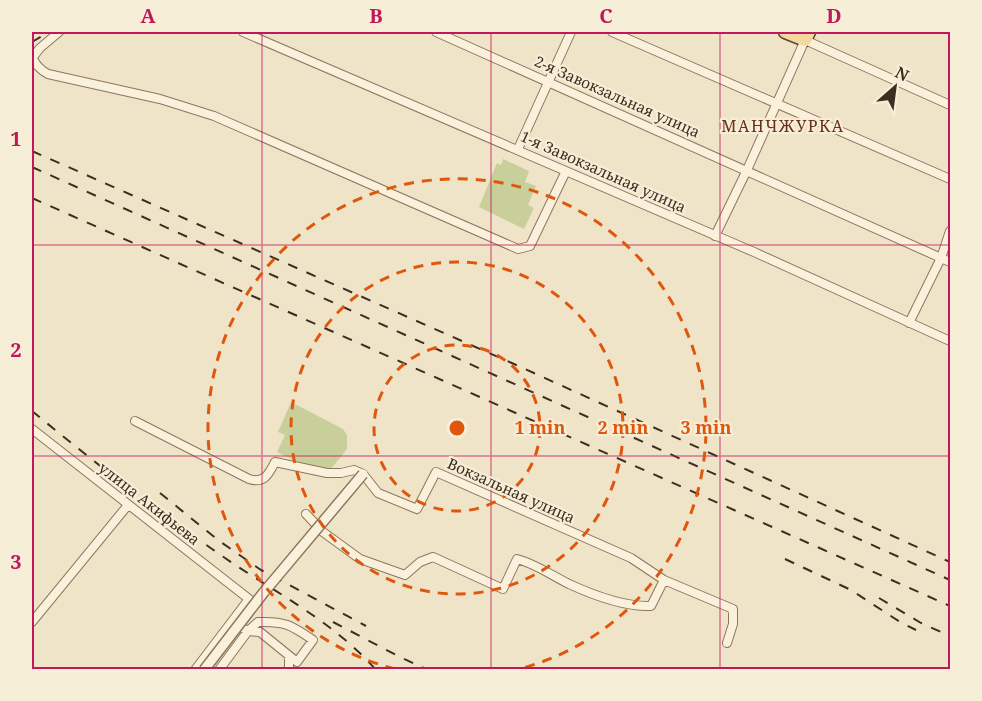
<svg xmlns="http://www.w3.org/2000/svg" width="982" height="701" viewBox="0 0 982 701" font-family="'Noto Serif',serif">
<rect width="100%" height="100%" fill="#f0e4c8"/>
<path fill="#c9cf9b" d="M503,159L529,171L525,182L536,186L528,205L534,208L524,229L479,207L497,163L501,165Z
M291,402L343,429L347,435V449L331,469L304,465L277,452L285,435L278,432Z"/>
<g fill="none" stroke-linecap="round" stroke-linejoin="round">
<defs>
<path id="minor" d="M59,32L40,48L33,57C34,64 42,71 48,74L160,99L214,116L518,249L530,246L566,171
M243,32L754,252L950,341
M436,32L950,262
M612,32L950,179
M518,149L571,32
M715,236L747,170L805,40L950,105
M909,323L941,258L950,231
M135,421L249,479C264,484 269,474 275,462L327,473H341L354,470L363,474L378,493L417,509L436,472L631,558L664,580L733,609V624L727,643
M32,429L249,599L195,670
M306,514L323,532L360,559L405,575L420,562L433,557L503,589L517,559C536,564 551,575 569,584C593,595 624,607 651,606L664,580
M32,622L128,505
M219,670L248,631L260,632L297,662L313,640C291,625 285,621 258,622L248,631L235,624
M289,670V656"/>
<path id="primary" d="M785,32L805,40L809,32"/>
</defs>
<use href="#minor" stroke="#8d765c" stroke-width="10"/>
<use href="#primary" stroke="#5b4430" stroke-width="15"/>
<use href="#minor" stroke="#faf1dc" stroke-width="8"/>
<use href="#primary" stroke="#f3d9a0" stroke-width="12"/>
<path stroke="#3d2e20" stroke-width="2" stroke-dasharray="10 10" stroke-linecap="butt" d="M32,42L49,32
M32,151L514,364L950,562
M32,167L950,580
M32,198L950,606
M32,411C94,462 158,512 225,558C276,593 334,622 376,670
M160,493L218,540L261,570L366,626
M785,559L851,590L900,622L916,630
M879,598L921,623L950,636
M333,622L400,657L428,670"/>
<defs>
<path id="tertiary-bridge" d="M204,670L264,592L363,474"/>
</defs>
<use href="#tertiary-bridge" stroke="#8d765c" stroke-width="12" stroke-linecap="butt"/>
<use href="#tertiary-bridge" stroke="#faf1dc" stroke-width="9"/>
</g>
<path fill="none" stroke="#c2185b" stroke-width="1.5" stroke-opacity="0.55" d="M262,32V670M491,32V670M720,32V670M32,245H950M32,456H950"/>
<g fill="none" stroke="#df570d" stroke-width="3" stroke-dasharray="10 8">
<circle cx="457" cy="428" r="83"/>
<circle cx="457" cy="428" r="166"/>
<path d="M395 669A249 249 0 1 1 519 669"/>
</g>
<g text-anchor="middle" stroke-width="4.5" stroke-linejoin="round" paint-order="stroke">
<g font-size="15" fill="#3d2e20" stroke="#f7eed8">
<text transform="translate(617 97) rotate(24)" y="5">2-я Завокзальная улица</text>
<text transform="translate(603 172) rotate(24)" y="5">1-я Завокзальная улица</text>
<text transform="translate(511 491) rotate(24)" y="5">Вокзальная улица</text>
<text transform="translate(149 504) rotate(38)" y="5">улица Акифьева</text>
</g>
<g font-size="16" letter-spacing="1.5" fill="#6b2e1e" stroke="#f7eed8">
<text x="783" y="132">МАНЧЖУРКА</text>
</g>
</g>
<circle cx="457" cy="428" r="9" fill="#df570d" stroke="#f7eed8" stroke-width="3"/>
<g font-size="18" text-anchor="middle" font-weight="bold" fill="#df570d" stroke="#f7eed8" stroke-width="4.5" stroke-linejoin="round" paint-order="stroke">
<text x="540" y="434">1 min</text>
<text x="623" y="434">2 min</text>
<text x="706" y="434">3 min</text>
</g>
<rect width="982" height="701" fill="none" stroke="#f7eed8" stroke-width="66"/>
<g transform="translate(895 87) rotate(28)" stroke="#f7eed8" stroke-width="4.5" paint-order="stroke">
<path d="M0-4.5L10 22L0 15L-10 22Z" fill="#3d2e20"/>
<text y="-9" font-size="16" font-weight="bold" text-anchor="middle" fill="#3d2e20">N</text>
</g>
<rect x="33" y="33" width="916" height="635" fill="none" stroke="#c2185b" stroke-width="2"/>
<g font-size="20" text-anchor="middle" font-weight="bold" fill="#c2185b">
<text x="148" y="23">A</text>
<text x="376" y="23">B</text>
<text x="606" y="23">C</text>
<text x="834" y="23">D</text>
<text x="16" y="146">1</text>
<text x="16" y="357">2</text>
<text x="16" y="569">3</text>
</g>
</svg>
